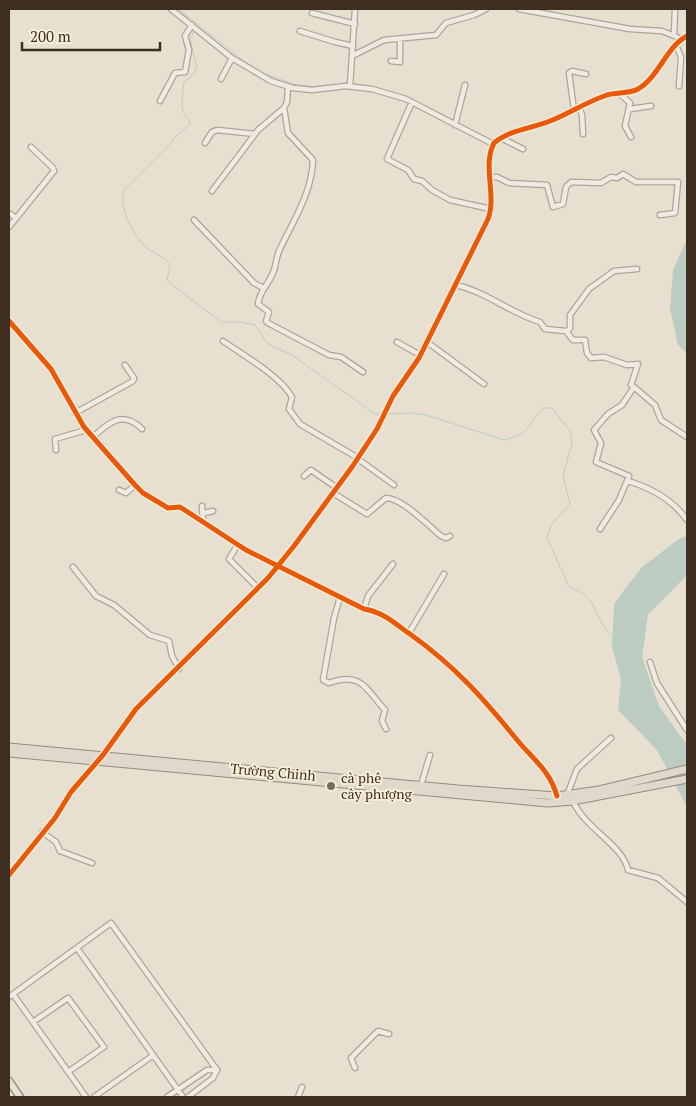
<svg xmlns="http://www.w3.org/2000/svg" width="696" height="1106" viewBox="0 0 696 1106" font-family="'PT Serif',serif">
<rect width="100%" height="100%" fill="#e7e0d1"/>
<path fill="#bcccc2" d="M687,239V353L678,345L670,308L673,270Z
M687,536V575L648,615L642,657L659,706L687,745V807L657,750L618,710L621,679L612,647L614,604L641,568L680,538Z"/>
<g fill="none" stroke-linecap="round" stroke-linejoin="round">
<path stroke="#bcccc2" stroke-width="1" d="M178,9L252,67
M195,30L190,39L197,67L193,75L184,82C183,93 178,113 189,119L190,124C183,132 176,134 171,143L124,190C118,209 134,237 148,249C156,254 165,257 170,265L167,280L170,283L221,322H241L255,325L268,344L292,355L375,414H381
M257,71L296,85L320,87
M354,85L372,87L399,95
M410,99L442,115
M385,414L411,413L426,415L504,440C532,434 526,425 543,408H552L570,431L572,443L563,476L570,504L551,525L547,537L569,587C601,596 591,619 614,637"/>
<defs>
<path id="minor" d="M171,9L232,58L271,81L293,88L312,90L346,86L372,89L406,99L493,144
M519,9L630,29L662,31L682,39
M312,13L355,24
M300,31L335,42L353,46
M674,35L675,9
M676,45L681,57L679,86
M352,56L384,40L436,35L446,23L474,15L486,9
M391,61L400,62V40
M221,79L232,58
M350,86L355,9
M619,93L630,103L625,126L631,137
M160,101L175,73L185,72L189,50L185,36L192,25
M412,102L387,159L408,170L414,179L422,181L432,190L450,200L491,209
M579,107L582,115L583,134
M284,108L288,133L313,160C312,193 293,221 279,251C276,258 276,266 273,273C268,285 260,290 258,304L269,312L266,321L268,323L329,355L341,357L363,372
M630,109L651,106
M574,110L569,73L572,71L586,74
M455,125L465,85
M501,138L523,149
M205,143L212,132L217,130L255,134
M489,177H497L509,183L547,185L553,207L563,204L566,187L571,182L601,183L611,177L617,178L623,174L636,182H678L675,213L660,215
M212,191L258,130L284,108L287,102L288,87
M9,213L16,218
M194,220L254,283L263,288
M9,227L54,171L53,168L31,147
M456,285C487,292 512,314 540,322L545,329L566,331L573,340H585L587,353L591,358L604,357L627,365L638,364L631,385L634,387L622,405L608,414L594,430L601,443L596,462L629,476L619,500L600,529
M9,321L51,369L84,427L135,485L143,493L168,508L180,507L246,550L364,609C383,612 394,623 410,634C456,667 483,698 518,741C534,760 550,771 557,796
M567,332L570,328V315L589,289L614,271L637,269
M223,341C243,355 280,376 292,397L289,409L300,424L358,458
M397,342L420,355
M427,342L484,384
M634,387L655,405L661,420L687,437
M75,413L133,381L134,378L125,365
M93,437C109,422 123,410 142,429
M56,450L55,439L86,430
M358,459L394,485
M304,476L311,470L337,488
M628,481C651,488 673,500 687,520
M119,490L126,493L135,485
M333,493L367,514L386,498C402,498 429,526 441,536L446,538L450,536
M202,506L203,521
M204,513L213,511
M238,544L229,559L258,588
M73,567L96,596L114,605L150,635L169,641L172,656L179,669
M340,597L334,618L323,680L329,683C361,671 366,689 385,710L382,721L386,729
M364,609L368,596L393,564
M409,633L444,574
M650,662L657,683L687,730
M421,785L430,755
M567,795L577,769L611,738
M573,801C585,829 623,845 628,870L658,878L687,902
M42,832L56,842L60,851L92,863
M9,875L55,818L71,792L103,755L136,709L268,578L294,546L352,467L377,429L393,396L419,358L488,219C497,196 482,166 494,143C510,129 536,128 555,119C573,111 589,101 607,95C617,92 629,94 638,89C659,77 666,47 687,36
M77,948L183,1097
M13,994L86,1097
M9,997L111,923L217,1070
M33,1022L68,998L104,1047L68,1072
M355,1068L351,1058L378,1031L389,1034
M94,1097L152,1056
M167,1097L207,1070H217
M188,1097L213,1078L217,1070
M298,1097L302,1087"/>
<path id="primary" d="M9,1081L20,1097"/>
<path id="trunk" d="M9,747L458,789L557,796L599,790L687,769
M9,753L548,803L573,801L687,779"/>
</defs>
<use href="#minor" stroke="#ada599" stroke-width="7"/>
<use href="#primary" stroke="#928b80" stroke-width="9"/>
<use href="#trunk" stroke="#928b80" stroke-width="9"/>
<use href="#minor" stroke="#efebe3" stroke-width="4.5"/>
<use href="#primary" stroke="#e6e1d4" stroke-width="6"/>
<use href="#trunk" stroke="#e0d9cb" stroke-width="7"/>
<defs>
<path id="cycleway" d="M9,321L51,369L84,427L135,485L143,493L168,508L180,507L246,550L364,609C383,612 394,623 410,634C456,667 483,698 518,741C534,760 550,771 557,796
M9,875L55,818L71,792L103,755L136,709L268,578L294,546L352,467L377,429L393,396L419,358L488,219C497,196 482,166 494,143C510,129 536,128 555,119C573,111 589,101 607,95C617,92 629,94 638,89C659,77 666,47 687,36"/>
</defs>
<use href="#cycleway" stroke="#f7eed8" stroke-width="8"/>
<use href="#cycleway" stroke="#e8590c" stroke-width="5"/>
</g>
<circle fill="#786c5e" stroke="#f7eed8" stroke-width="2" cx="331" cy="786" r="5"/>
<g text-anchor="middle" stroke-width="4" stroke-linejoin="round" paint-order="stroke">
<g font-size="14" fill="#3d2e20" stroke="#f7eed8">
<text transform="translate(273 772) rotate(5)" y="5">Trường Chinh</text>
</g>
<g font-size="14" fill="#3d2e20" stroke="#f7eed8" text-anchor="start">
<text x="341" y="783">cà phê<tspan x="341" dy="16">cây phượng</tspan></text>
</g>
</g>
<rect width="696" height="1106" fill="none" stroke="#3d2e20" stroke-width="20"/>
<path d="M22 42v8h138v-8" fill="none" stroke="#3d2e20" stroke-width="2.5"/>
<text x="30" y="42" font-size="15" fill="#3d2e20" stroke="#f7eed8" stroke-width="4" paint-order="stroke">200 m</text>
</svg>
